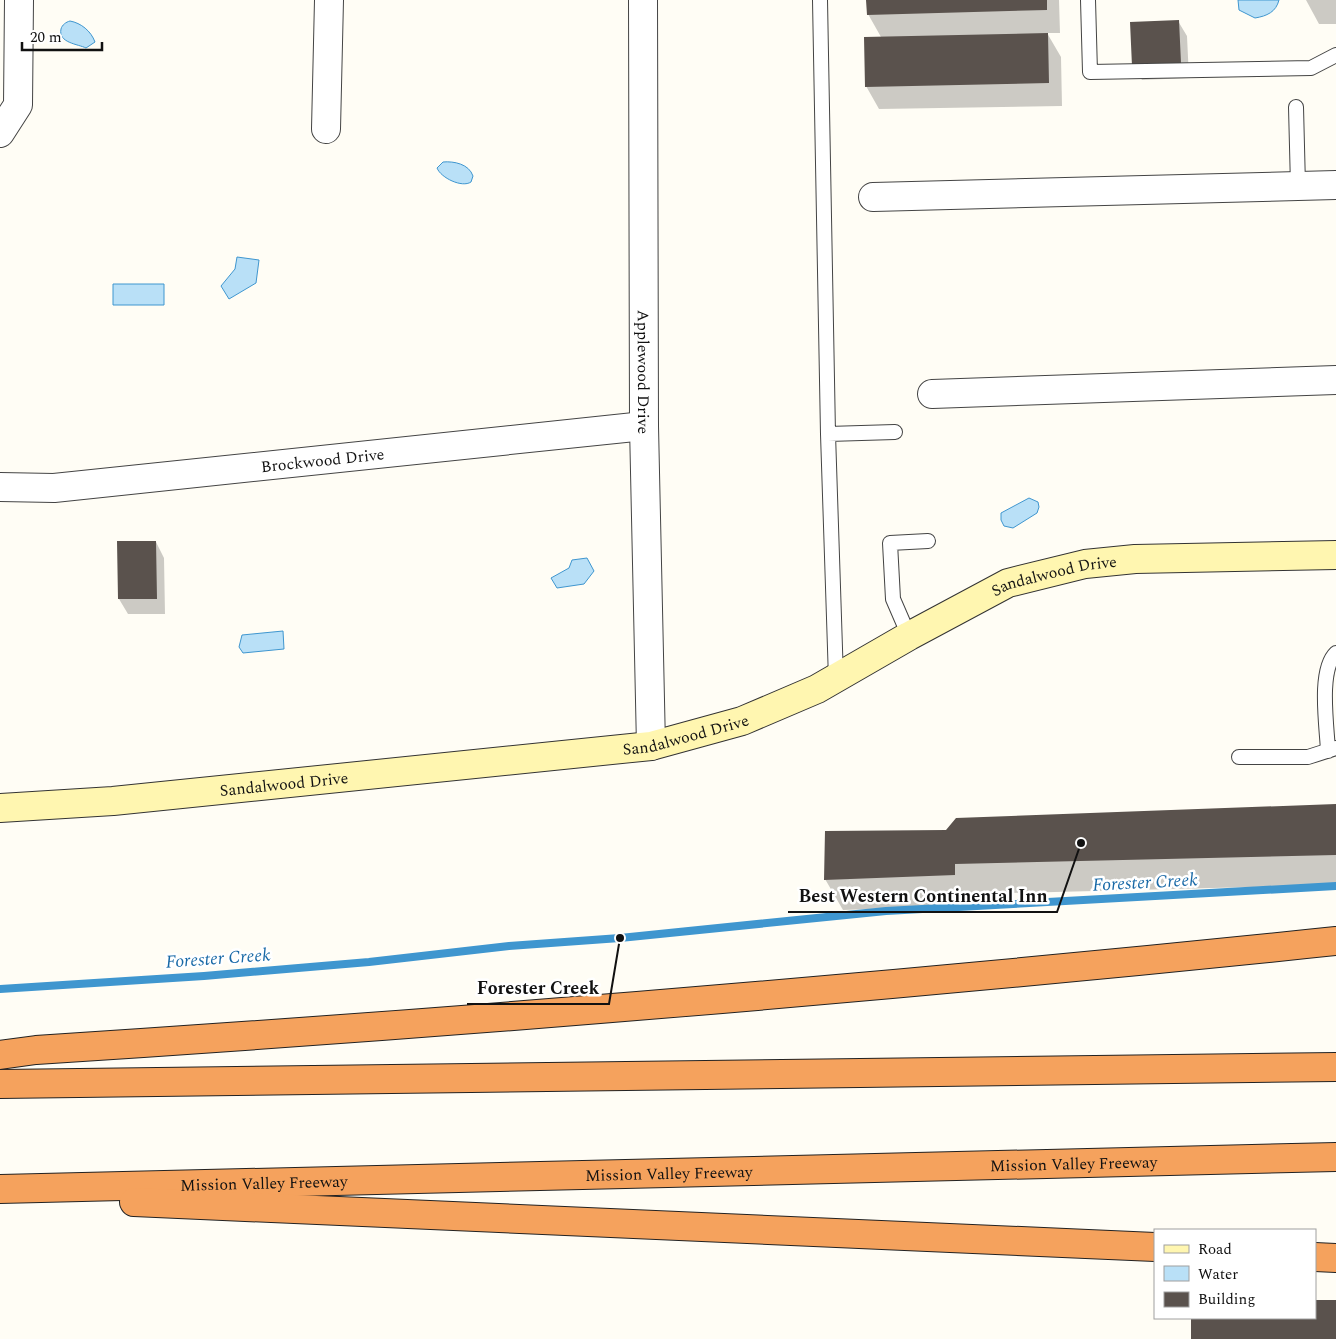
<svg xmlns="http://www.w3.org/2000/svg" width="1336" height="1339" viewBox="0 0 1336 1339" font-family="Spectral,serif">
<rect width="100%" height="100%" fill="#fffdf5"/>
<path fill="#b9e0f7" stroke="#3f96cf" d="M1238,0H1279C1276,12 1267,16 1255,18L1239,10Z
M70,21C81,23 91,31 95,42L86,48C78,44 58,43 61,29C62,25 66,22 70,21Z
M443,162C454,161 469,164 473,176L471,182C462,188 441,178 437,168Z
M237,257L259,260L256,283L229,299L221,286L235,269Z
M113,284H164V305H113Z
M1029,498L1038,502L1039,507L1037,513L1013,528L1004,526L1001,520V513Z
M587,558L594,571L584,584L557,588L551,578L569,568L572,560Z
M283,631L284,649L243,653L239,647L242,635Z"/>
<path fill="#0003" d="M868,0H1059L1060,33H1047L1061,57L1062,106L879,109L866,86L881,37L868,14Z
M1306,0H1336V24H1319Z
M1178,21L1187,36L1189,78L1142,80L1133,65Z
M156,542L164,558L165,614H128L119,599Z
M1336,805V885L972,894V905L843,910L825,879L947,831Z
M1336,1301V1339H1193L1192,1318H1315V1302Z"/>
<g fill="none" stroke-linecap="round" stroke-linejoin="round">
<path stroke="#3f96cf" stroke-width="8" d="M0,989L204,976L369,962L509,946L620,938L886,911L1336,886"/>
</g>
<path fill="#5a524d" d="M866,0H1047V10L867,15Z
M1179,20L1181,63L1132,66L1130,22Z
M1048,33L1049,83L865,87L864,37Z
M117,541H156L157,599H118Z
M1336,804V855L955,864V875L824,880L825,831L946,830L956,818Z
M1315,1300H1336V1339H1191V1318H1315Z"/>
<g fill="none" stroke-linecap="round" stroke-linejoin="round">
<defs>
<path id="lane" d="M820,0L828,434L836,679
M1088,0L1090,72L1311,68L1336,55
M1296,107L1298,186
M828,434L895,432
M909,636L893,599L890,543L928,541
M1328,751C1327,727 1318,670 1336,653
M1239,757H1308L1336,748"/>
<g id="street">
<path id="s1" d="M643,0L644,426L651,746"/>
<path d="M326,129L329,0"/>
<path d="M0,133L18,105L19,0"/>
<path d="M873,197L1336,185"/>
<path d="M932,394L1336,380"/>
<path id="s2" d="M0,487L54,488L644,426"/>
</g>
<g id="secondary">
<path id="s3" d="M0,808L113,801L651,746L742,721L817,689L909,636L1008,583L1085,564L1135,559L1336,555"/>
</g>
<g id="highway">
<path d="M0,1055L36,1050C470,1022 904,986 1336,941"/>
<path d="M0,1084L1336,1067"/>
<path id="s4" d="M0,1189L1336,1157"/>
<path d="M134,1202L1155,1247"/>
<path d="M1315,1257L1336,1258"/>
</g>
</defs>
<use href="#lane" stroke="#444" stroke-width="16"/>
<use href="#street" stroke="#444" stroke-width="30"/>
<use href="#secondary" stroke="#333" stroke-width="30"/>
<use href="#highway" stroke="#222" stroke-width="30"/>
<use href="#lane" stroke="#fff" stroke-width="14"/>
<use href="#street" stroke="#fff" stroke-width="28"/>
<use href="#secondary" stroke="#fff6b0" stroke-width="28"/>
<use href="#highway" stroke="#f5a25d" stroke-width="28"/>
</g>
<g text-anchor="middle" stroke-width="5" stroke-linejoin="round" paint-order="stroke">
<g font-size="16" fill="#111" stroke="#fff">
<text dy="6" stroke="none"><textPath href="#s1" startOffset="372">Applewood Drive</textPath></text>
<text dy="6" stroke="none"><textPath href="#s2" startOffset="324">Brockwood Drive</textPath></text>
<text dy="6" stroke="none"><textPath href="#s3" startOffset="1095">Sandalwood Drive</textPath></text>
<text dy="6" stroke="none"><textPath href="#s3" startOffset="690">Sandalwood Drive</textPath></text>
<text dy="6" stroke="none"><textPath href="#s3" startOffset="285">Sandalwood Drive</textPath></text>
<text dy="6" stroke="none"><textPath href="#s4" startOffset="1074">Mission Valley Freeway</textPath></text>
<text dy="6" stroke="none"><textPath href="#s4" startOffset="669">Mission Valley Freeway</textPath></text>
<text dy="6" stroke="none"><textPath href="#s4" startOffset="264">Mission Valley Freeway</textPath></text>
</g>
<g font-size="18" font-style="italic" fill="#1768a6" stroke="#fff">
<text transform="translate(1145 882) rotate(-3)" y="6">Forester Creek</text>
<text transform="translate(218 958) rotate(-4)" y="6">Forester Creek</text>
</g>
</g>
<path fill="none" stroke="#111" stroke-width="2" d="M1081 843L1057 912H788M620 938L609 1004H467"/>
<g fill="#111" stroke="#fff" stroke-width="2">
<circle cx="1081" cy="843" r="5"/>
<circle cx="620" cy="938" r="5"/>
</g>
<g font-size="18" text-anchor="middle" font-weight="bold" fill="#111" stroke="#fff" stroke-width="5" stroke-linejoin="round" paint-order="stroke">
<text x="923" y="902">Best Western Continental Inn</text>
<text x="538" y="994">Forester Creek</text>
</g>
<rect x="1154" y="1229" width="162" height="90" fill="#ffffff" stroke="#a0a0a0"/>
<rect x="1164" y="1245" width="25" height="8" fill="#fff6b0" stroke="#a0a0a0"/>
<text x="1198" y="1254" font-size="15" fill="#111111">Road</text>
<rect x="1164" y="1266" width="25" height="15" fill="#b9e0f7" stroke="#a0a0a0"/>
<text x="1198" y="1279" font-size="15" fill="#111111">Water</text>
<rect x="1164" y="1292" width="25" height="15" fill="#5a524d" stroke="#a0a0a0"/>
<text x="1198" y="1304" font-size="15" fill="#111111">Building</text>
<path d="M22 42v8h80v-8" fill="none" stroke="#111111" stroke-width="2.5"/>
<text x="30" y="42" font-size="15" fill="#111111" stroke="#ffffff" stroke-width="4" paint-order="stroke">20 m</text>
</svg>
